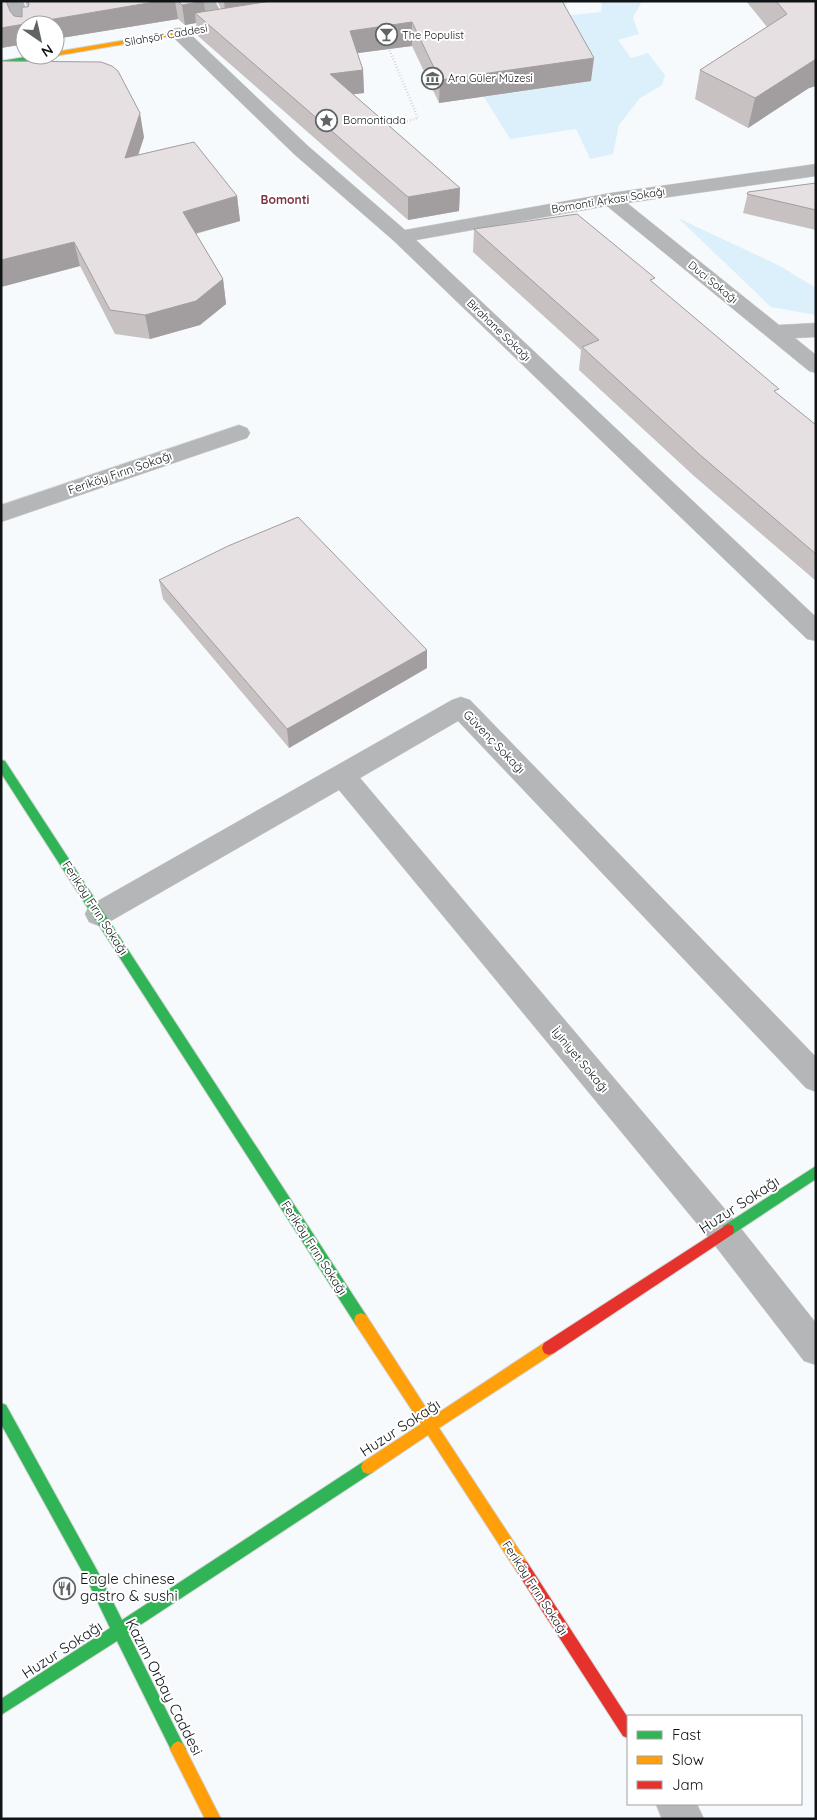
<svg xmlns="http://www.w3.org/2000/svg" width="817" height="1820" viewBox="0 0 817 1820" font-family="Quicksand,sans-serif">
<rect width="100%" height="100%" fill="#f7fafc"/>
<path fill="#dcf0fb" d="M548,1H567L566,9L571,15L601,12L602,1H642L633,18L639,34L618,40L631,58L648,53L665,75L662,85L640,98L619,125L613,154L590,159L576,129L510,139L484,97L591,81Z
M678,218L780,266L816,288V315L771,307Z"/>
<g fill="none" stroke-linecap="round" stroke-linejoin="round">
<defs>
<path id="street" d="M6,1H23L32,25H25V35L19,34L16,30Z
M198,1H215L228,26L225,30L219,31L213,30Z
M179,28L185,29L308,146L405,230L611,193L816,164V176L627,203L779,325L816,323V337L795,338L816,355V373L809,371L607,206L416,240L816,617V641L807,639L394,241L294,154L173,37L170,33L173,29Z
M239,425L247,428L250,433L247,438L1,522V505Z
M461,697L470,700L816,1057V1092L806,1088L458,721L360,778L735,1221L816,1323V1365L804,1361L713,1243L339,790L109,922L99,926L89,922L85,914L89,906L452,700Z
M656,1804H697L704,1819H662Z"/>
<path id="fast" d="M37,55H54L50,57L1,65V61Z
M1,760L5,761L366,1315L368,1320L366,1325L361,1327L356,1325L1,773Z
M816,1166V1179L733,1234L728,1236L723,1234L722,1230L723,1226Z
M1,1403L6,1405L98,1572L122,1620L363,1462L368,1460L373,1462L375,1467L373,1472L128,1633L183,1744L186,1749L183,1754L178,1757L173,1754L117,1641L1,1715V1699L110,1628L88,1582L1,1424Z"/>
<path id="slow" d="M233,22L235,23V25L55,56L52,55H55V52Z
M361,1313L366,1315L432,1417L544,1343L549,1341L554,1343L556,1348L554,1353L439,1428L527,1562L529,1567L527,1572L522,1574L517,1572L428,1435L373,1472L368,1474L363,1472L361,1467L363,1462L421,1424L356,1325L354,1320L356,1315Z
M178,1741L183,1744L221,1819H205L170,1749L173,1744Z"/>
<path id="jam" d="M728,1224L733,1226L734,1230L733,1234L554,1353L549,1355L544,1353L542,1348L544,1343Z
M522,1560L527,1562L628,1718V1738L623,1736L517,1572L515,1567L517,1562Z"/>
</defs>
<use href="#street" stroke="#d3d5d6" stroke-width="1"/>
<use href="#fast" stroke="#d3d5d6" stroke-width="2"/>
<use href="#slow" stroke="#d3d5d6" stroke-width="2"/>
<use href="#jam" stroke="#d3d5d6" stroke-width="2"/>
<path stroke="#b9bbbc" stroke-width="2.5" stroke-dasharray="0.5 2.5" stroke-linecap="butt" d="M387,127L418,118L389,49"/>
<use href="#street" fill="#b4b6b7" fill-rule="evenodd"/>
<use href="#fast" fill="#30b455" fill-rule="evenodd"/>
<use href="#slow" fill="#ff9f0a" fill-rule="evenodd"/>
<use href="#jam" fill="#e5322d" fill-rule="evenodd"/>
</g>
<path fill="#c7c1c2" d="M1,1L14,16L22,17L27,7L25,1H204L205,12L221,9L217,1H562L591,81L439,103L412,46L357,53L363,70L364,93L353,94L460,188L459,211L408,220L198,36L196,23L185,25L178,19L55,39V25H25V44L1,48Z
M746,1H816V86L809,88L748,128L695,99L700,70L767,27Z
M144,137L138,155L237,196L240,221L196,234L223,279L226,304L200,325L150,339L115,334L80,266L1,287Z
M816,183V230L743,213L748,192Z
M474,229L654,284L777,394L816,425V581L694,476L579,370L581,350L473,252Z
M159,580L427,650V668L289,748L163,599Z"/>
<path fill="#a29d9e" d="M160,1H175L178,19L55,39V25H25V44L1,48V28Z
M204,1L206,21L195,13L196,23L185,25L182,5Z
M224,1H301L226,18Z
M412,22V46L351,54L350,31Z
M594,58L591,81L439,103L440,80Z
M816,59V86L809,88L748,128L755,98Z
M363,70L364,93L332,97L330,74Z
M140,113L144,137L129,183L125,158Z
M460,188L459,211L408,220V197Z
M237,196L240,221L186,236L183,212Z
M74,242L80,266L1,287V260Z
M223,279L226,304L200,325L150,339L145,315Z
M427,650V668L289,748L287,729Z"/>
<path fill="#e7e0e2" stroke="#a29d9e" d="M1,1H6L10,11L14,16L22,17V7H28L29,4L28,1H160L1,28Z
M178,1H204L182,5Z
M271,1H562L594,58L440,80L412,22L350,31L363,70L330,74L460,188L408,197L195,13Z
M776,1H816V59L755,98L700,70L787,14Z
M1,61L101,62L112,66L118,71L140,113L125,158L194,142L237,196L183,212L223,279L196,301L145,315L110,310L74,242L1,260Z
M816,183V210L747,194L748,192Z
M577,214L655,278L650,280L779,389L774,391L816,425V554L699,454L582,347L599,340L474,229Z
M298,517L427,650L287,729L159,580L228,546Z"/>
<defs>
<symbol id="bar-ring" viewBox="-11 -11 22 22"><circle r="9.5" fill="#fff" stroke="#616466" stroke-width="1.5"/><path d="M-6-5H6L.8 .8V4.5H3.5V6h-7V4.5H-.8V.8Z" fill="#616466"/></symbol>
<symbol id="museum-ring" viewBox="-11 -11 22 22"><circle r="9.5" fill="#fff" stroke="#616466" stroke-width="1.5"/><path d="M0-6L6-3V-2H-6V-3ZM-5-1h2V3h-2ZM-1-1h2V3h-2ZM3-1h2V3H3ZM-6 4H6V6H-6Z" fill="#616466"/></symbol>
<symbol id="sight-ring" viewBox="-11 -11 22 22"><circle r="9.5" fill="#fff" stroke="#616466" stroke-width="1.5"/><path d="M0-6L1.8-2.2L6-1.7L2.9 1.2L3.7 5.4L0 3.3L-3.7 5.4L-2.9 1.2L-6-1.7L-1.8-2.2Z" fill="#616466"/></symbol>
<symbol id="restaurant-ring" viewBox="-11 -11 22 22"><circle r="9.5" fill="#fff" stroke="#616466" stroke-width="1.5"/><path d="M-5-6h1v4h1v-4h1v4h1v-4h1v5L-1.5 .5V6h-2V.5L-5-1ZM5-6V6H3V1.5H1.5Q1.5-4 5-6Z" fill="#616466"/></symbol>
</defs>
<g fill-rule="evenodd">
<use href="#bar-ring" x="374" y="22" width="25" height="25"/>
<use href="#museum-ring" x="420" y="66" width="25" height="25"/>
<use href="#sight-ring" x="314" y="108" width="25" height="25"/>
<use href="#restaurant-ring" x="52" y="1576" width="25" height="25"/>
</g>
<g text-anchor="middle" stroke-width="4" stroke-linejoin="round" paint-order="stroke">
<g font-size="11" fill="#101416" stroke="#fff">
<text transform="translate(166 35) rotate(-10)" y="4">Silahşör Caddesi</text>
<text transform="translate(608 200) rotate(-9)" y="4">Bomonti Arkası Sokağı</text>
<text transform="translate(713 282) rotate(39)" y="4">Duci Sokağı</text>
<text transform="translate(499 330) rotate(44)" y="4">Birahane Sokağı</text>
</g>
<g font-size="11" fill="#101416" stroke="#fff" text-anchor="start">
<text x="402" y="39">The Populist</text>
<text x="448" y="82">Ara Güler Müzesi</text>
<text x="343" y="124">Bomontiada</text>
</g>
<g font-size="12" font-weight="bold" fill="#7b3445" stroke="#fff">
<text x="285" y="204">Bomonti</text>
</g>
<g font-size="12" fill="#101416" stroke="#fff">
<text transform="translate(120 473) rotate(-19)" y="4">Feriköy Fırın Sokağı</text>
<text transform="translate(494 742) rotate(46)" y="4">Güvenç Sokağı</text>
<text transform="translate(95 908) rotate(57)" y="4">Feriköy Fırın Sokağı</text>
<text transform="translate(580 1060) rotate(50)" y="4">İyiniyet Sokağı</text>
<text transform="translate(314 1248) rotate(57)" y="4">Feriköy Fırın Sokağı</text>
<text transform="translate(535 1588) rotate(57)" y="4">Feriköy Fırın Sokağı</text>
</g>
<g font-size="15" fill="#101416" stroke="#fff">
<text transform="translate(739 1205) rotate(-33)" y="5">Huzur Sokağı</text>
<text transform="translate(400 1428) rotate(-33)" y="5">Huzur Sokağı</text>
<text transform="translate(62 1650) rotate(-33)" y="5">Huzur Sokağı</text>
<text transform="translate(164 1687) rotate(63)" y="5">Kazım Orbay Caddesi</text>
</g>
<g font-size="15" fill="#101416" stroke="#fff" text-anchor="start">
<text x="80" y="1584">Eagle chinese<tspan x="80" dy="17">gastro &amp; sushi</tspan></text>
</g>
</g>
<rect width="817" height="1820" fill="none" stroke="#101416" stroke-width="5"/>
<rect x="627" y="1715" width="175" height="90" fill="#ffffff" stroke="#9fa1a2"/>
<rect x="637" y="1731" width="25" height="8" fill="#30b455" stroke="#9fa1a2"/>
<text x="672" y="1740" font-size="15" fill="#101416">Fast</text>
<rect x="637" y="1756" width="25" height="8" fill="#ff9f0a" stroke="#9fa1a2"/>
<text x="672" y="1765" font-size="15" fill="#101416">Slow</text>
<rect x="637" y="1781" width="25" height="8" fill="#e5322d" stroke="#9fa1a2"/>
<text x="672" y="1790" font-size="15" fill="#101416">Jam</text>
<g transform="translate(40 40) rotate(146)"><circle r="24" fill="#ffffff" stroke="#9fa1a2"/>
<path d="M0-4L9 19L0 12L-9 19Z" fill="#616466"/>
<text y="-8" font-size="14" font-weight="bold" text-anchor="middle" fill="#101416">N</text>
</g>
</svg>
